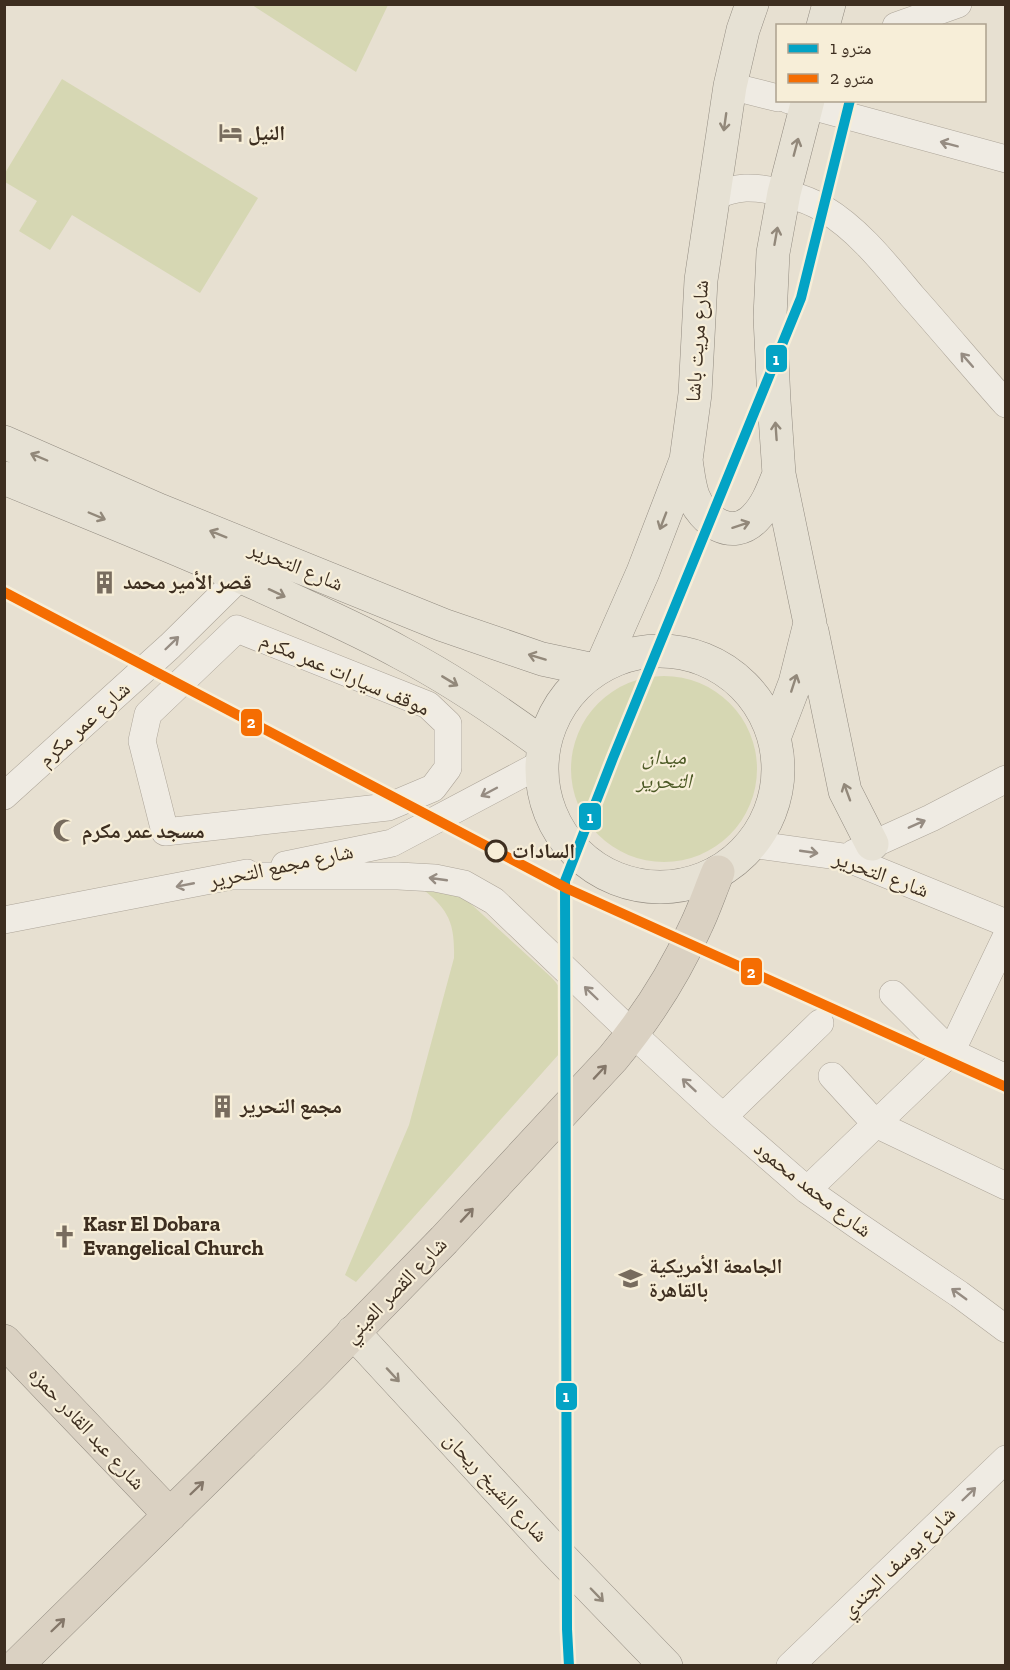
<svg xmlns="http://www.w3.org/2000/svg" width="1010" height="1670" viewBox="0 0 1010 1670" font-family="'Zilla Slab','Noto Naskh Arabic',serif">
<rect width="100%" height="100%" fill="#e7e0d1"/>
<path fill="#d6d7b3" d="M252,5L388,4V5L356,72Z
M62,79L258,198L200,293L72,215L50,250L19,231L37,201L5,182V173Z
M571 769a93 93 0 1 1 186 0a93 93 0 1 1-186 0Z
M419,886L460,894L551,977C577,1005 569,1021 559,1054L356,1282L345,1275L409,1125L454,958C455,921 448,909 419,886Z"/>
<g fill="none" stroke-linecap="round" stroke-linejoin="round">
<defs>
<path id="minor" d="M896,26L958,4
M730,86L778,98
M789,100L1006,159
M714,196C724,192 734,189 745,188C767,187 805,197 824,209C859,230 886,265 912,296C944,332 974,368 1006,404
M237,629L428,705L448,724V768L433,788L388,807L165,832L142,741L148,714Z
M4,796L170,646L241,576
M751,844L844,857L1006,923
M854,853L931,818L1006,779
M285,865L392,843L541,764
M231,876H398L435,878L464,884L494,901L633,1034L723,1117L807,1190L857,1225L959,1294L1006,1329
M4,920L247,873
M893,994L951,1052L1006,1078
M832,1076L876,1124L1006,1186
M723,1117L820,1023
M807,1190L951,1052L1006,937
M790,1666L1006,1459"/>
<path id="major" d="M823,26L829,4
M4,442L159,510L443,625L542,659L594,670
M686,460C688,472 689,485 693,496C703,521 732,542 755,518C767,506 773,489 779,474
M4,478C104,519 205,559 303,605C336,620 369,635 401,653C451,679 498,711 543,744
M812,631L845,791L872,844
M542 769a118 118 0 1 1 236 0a118 118 0 1 1-236 0Z
M602,665L643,572L686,460L695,394L701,280L730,86L743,30L752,4
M774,738L795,683L810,623L779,474L774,401L770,317L773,253L784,193L808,100
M353,1332L554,1550L666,1666"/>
<path id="highway" d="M4,1341L170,1515
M16,1666L312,1375L444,1240L613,1058C646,1018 674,975 695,928C704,910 710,891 718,872"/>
</defs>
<use href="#minor" stroke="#ada599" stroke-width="28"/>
<use href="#major" stroke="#928b80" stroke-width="34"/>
<use href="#highway" stroke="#928b80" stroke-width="34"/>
<use href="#minor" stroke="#efebe3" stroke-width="27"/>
<use href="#major" stroke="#e6e1d4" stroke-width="33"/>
<use href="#highway" stroke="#dad1c2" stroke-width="33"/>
<defs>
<path id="metro-1" d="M569,1666L567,1629L565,881L613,758L801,298L850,100"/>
<path id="metro-2" d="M4,592L568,889L1006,1087"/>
</defs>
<use href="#metro-1" stroke="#f7eed8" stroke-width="15"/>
<use href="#metro-2" stroke="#f7eed8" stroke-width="15"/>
<use href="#metro-1" stroke="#03a3c5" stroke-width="10"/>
<use href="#metro-2" stroke="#f56d02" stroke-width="10"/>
</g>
<defs><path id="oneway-shaft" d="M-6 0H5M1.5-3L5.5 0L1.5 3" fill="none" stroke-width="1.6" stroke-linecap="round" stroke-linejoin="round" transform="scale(1.5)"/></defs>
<g stroke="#92887a">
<use href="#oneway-shaft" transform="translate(725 122) rotate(98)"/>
<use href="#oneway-shaft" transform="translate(796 147) rotate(-75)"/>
<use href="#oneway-shaft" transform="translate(776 236) rotate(-80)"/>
<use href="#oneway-shaft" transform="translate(776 431) rotate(-94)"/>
<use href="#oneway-shaft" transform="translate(39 457) rotate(-157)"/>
<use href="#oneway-shaft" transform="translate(97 516) rotate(23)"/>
<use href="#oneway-shaft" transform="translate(663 521) rotate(111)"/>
<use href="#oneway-shaft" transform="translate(741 525) rotate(-18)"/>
<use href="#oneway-shaft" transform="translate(218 534) rotate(-158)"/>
<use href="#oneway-shaft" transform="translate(277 593) rotate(25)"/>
<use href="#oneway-shaft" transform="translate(537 657) rotate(-163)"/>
<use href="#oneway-shaft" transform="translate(450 681) rotate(31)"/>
<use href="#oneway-shaft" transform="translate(794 683) rotate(-72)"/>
<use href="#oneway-shaft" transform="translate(847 792) rotate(-110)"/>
<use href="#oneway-shaft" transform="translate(393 1375) rotate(47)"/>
<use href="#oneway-shaft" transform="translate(597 1595) rotate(46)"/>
</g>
<g stroke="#968c82">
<use href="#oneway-shaft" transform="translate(949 144) rotate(-165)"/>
<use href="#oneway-shaft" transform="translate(967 360) rotate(-131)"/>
<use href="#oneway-shaft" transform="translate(172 643) rotate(-44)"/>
<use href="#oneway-shaft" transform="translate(489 792) rotate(152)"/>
<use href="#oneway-shaft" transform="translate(917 824) rotate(-24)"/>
<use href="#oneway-shaft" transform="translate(809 852) rotate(8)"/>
<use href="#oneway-shaft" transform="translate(438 879) rotate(-172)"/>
<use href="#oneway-shaft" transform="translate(185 885) rotate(169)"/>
<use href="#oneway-shaft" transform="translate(591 993) rotate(-136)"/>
<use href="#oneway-shaft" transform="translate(689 1085) rotate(-137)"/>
<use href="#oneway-shaft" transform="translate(959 1294) rotate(-144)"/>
<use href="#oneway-shaft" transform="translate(969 1494) rotate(-44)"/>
</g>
<g stroke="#847769">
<use href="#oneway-shaft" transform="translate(600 1072) rotate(-47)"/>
<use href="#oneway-shaft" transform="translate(467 1215) rotate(-47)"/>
<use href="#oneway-shaft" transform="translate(197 1488) rotate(-44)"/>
<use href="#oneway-shaft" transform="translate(58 1625) rotate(-44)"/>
</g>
<defs>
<symbol id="hotel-bare" viewBox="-9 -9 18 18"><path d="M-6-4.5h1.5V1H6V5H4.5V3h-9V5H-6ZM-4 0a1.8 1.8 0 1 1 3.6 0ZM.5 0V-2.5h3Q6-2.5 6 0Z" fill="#786c5e" stroke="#f7eed8" stroke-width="2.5" paint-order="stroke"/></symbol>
<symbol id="building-bare" viewBox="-9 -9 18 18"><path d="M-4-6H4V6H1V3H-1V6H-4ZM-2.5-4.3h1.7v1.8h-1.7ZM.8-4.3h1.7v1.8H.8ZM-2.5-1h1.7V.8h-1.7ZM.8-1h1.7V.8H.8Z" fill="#786c5e" stroke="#f7eed8" stroke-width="2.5" paint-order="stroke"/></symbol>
<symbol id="mosque-bare" viewBox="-9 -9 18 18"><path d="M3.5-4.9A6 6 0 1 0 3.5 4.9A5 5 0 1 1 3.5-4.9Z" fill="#786c5e" stroke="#f7eed8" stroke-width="2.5" paint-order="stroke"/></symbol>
<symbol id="church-bare" viewBox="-9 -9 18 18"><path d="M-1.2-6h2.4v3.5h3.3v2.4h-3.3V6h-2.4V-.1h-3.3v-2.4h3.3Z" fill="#786c5e" stroke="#f7eed8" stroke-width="2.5" paint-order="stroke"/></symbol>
<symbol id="university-bare" viewBox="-9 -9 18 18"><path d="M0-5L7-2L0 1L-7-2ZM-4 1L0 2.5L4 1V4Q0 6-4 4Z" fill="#786c5e" stroke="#f7eed8" stroke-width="2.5" paint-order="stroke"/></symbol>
</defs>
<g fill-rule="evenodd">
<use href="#hotel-bare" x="214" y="116" width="33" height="33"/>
<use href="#building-bare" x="88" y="566" width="33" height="33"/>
<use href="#mosque-bare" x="48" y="814" width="33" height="33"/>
<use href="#building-bare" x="206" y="1090" width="33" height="33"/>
<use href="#church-bare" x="48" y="1220" width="33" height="33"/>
<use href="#university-bare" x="614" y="1262" width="33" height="33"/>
</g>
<circle fill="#f7eed8" stroke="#3d2e20" stroke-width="3" cx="496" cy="851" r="10"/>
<g text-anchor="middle" stroke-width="4.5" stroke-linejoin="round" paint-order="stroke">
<g font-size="21" font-weight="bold" fill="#3d2e20" stroke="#f7eed8" text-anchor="start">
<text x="248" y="140">النيل</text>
<text x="123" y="589">قصر الأمير محمد</text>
<text x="82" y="838">مسجد عمر مكرم</text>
<text x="240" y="1113">مجمع التحرير</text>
<text x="83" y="1231">Kasr El Dobara<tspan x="83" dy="24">Evangelical Church</tspan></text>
<text x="649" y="1273">الجامعة الأمريكية<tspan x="649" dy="24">بالقاهرة</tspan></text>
</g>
<g font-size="21" fill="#3d2e20" stroke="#f7eed8">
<text transform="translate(697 341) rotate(-86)" y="7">شارع مريت باشا</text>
<text transform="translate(296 566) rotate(22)" y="7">شارع التحرير</text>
<text transform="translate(345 674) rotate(23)" y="7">موقف سيارات عمر مكرم</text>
<text transform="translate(84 724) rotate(-42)" y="7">شارع عمر مكرم</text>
<text transform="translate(281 866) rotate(-12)" y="7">شارع مجمع التحرير</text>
<text transform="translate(881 874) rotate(20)" y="7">شارع التحرير</text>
<text transform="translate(813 1189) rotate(38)" y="7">شارع محمد محمود</text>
<text transform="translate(395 1290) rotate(-46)" y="7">شارع القصر العيني</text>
<text transform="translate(87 1428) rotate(47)" y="7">شارع عبد القادر حمزه</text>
<text transform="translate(496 1487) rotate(47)" y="7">شارع الشيخ ريحان</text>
<text transform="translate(898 1562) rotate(-44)" y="7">شارع يوسف الجندي</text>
</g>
<g font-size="21" font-style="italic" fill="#4d5a26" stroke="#f7eed8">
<text x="664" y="764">ميدان<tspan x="664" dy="24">التحرير</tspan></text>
</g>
<g font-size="21" font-weight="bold" fill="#3d2e20" stroke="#f7eed8" text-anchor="start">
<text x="512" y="858">السادات</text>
</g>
</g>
<g stroke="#f7eed8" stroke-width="2">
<rect x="765" y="344" width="23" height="29" rx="6" fill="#03a3c5"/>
<rect x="240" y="708" width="23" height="29" rx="6" fill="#f56d02"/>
<rect x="578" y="802" width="24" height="29" rx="6" fill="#03a3c5"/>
<rect x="740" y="957" width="23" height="29" rx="6" fill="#f56d02"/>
<rect x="555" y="1382" width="23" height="29" rx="6" fill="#03a3c5"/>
</g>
<g font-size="16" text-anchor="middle" font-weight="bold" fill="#fff">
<text x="776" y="365">1</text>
<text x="251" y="728">2</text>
<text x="590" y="823">1</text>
<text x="751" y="978">2</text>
<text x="566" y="1402">1</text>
</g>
<rect width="1010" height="1670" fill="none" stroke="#3d2e20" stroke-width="12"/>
<rect x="776" y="24" width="210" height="78" fill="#f7eed8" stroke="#ada18e" stroke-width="1.5"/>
<rect x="788" y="44" width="30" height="9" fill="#03a3c5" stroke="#ada18e" stroke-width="1.5"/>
<text x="830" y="54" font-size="18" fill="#3d2e20">مترو 1</text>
<rect x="788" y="74" width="30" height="9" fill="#f56d02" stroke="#ada18e" stroke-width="1.5"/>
<text x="830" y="84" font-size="18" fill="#3d2e20">مترو 2</text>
</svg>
